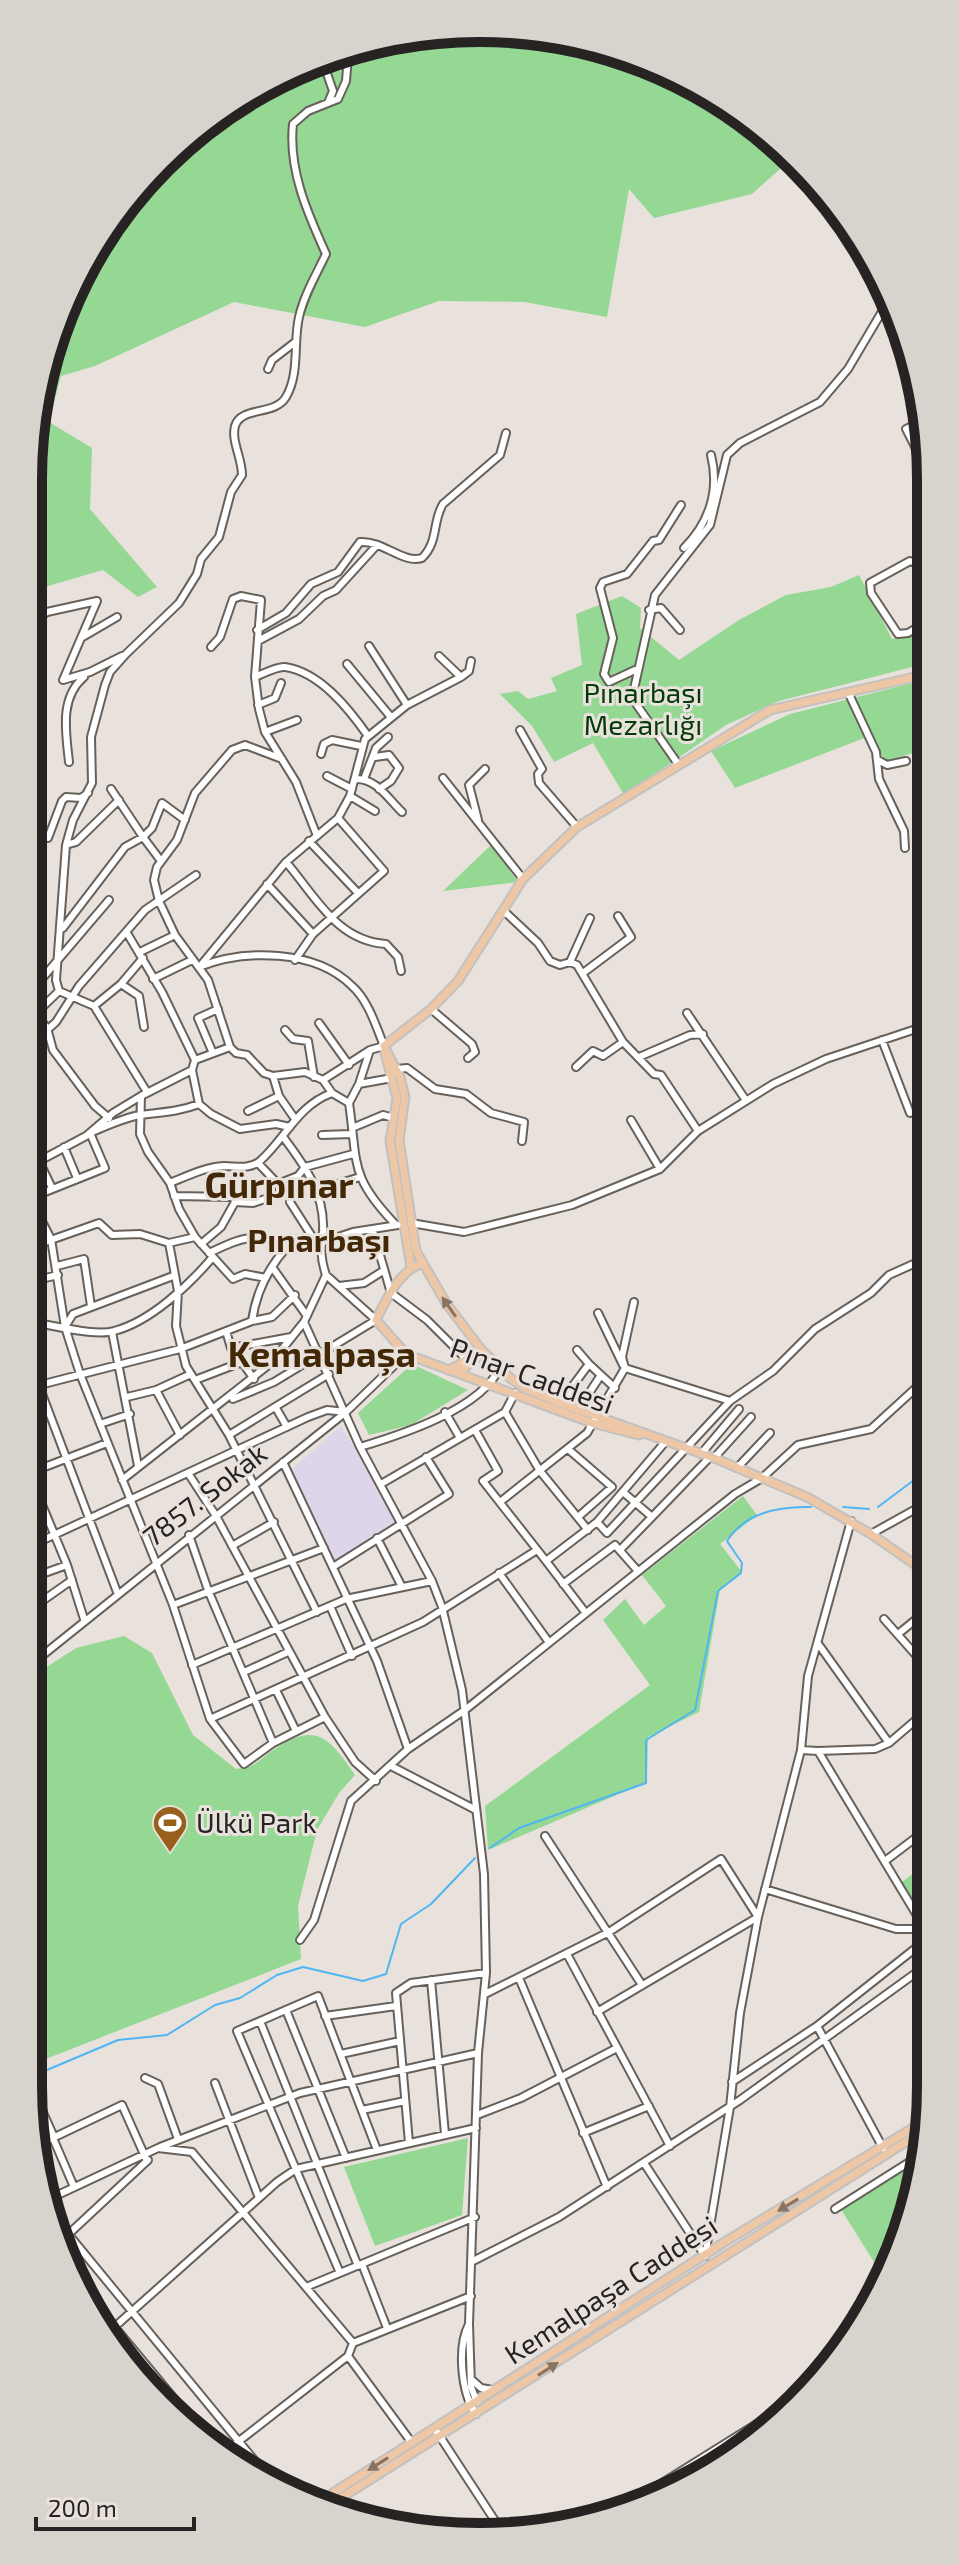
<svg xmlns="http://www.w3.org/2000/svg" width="959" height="2565" viewBox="0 0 959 2565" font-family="'Exo 2',sans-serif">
<rect width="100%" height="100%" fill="#e9e2dc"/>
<path fill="#ded5ea" d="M341,1426L398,1520L333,1562L292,1469Z"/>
<path fill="#94d893" d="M421,32L597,44L730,104L781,148L780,169L752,194L654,218L629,189L607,317L524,302L439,301L365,327L234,302L95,366L61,376L49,422L92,448L90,509L157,587L138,597L103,570L48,586L28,606V480L44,362L122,204L254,88Z
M859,575L892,639L928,625V663L779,701L726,725L624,795L593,743L554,762L532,726L500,694L518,691L528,699L557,691L551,678L582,665L576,614L622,596L641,608L640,628L679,660L739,620L786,595L831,587Z
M928,679V743L917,752L885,761L872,735L735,788L711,751L790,714Z
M491,845L518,882L443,891Z
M412,1364L468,1390L411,1425L369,1435L358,1413Z
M743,1496L757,1515L720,1544L742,1572L720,1589L699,1712L648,1737L647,1782L488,1850L485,1806L650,1685L603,1620L625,1599L644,1625L666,1606L642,1575Z
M124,1636L152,1653L193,1735L236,1769C253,1768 256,1763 269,1753C314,1721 327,1734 355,1775L339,1793L317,1830L298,1906L301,1959L28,2066V1679L76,1648Z
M930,1861L931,1885L911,1899L902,1882Z
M468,2138L462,2215L375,2246L344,2167Z
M922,2157L915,2203L881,2273L842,2211L843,2206Z"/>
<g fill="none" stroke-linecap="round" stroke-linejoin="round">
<path stroke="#4fb6f2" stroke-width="2" d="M843,1507L869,1509
M878,1507L930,1468
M490,1848L519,1828L646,1783V1740L695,1710L718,1591L741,1573L742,1563L727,1541C745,1513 779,1506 811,1507
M28,2078L118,2040L167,2035L215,2005L240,1998L277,1975L303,1967L363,1981L386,1974L401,1924L431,1904L475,1858"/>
<defs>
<path id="minor" d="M324,65L333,91L328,103
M268,369L272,360L294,343
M927,419L906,429L927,470
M684,548C709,523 720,491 711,455
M927,583L916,563L910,561L870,583L871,593L898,634L908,633L928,621
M649,610L661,608L680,630
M117,617L81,638L63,680L90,672L122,656
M28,626L47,612L97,601L81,638
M257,630L286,613L311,584L338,572L360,542C382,540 403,564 422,558C439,541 432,522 443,504L500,455L506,433
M258,641L299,619L323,596L336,590L377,545
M369,646L407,705
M211,647L220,637L233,599L241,596L261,600L255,677L259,709L265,732L296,782L317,836
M439,656L461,677
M347,664L390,716
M635,670L609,682L604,674L613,638L600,588L603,582L627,574L653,541L659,540L681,505
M255,677C263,674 277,666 285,667C320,672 349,709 368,736
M848,692L876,752L879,779L904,831L905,848
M258,705L275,698L281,683
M520,730L542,769L538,774L539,783L577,827
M265,732L297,720
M321,754L324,744L332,740L361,746
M375,757L389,755L399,768L391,781L379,789
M878,760L887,765L906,761
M69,762C66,733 59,698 84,677
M678,764L632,698L655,595L710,525L727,455L740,443L820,402L848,369L890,298
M327,776L352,789
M443,778L523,879
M355,779C377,778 388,799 402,812
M364,779L376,748L388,737
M111,789L143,837L152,828L162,803L185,820
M350,796L375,811
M478,820L469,785L485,769
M48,838L62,801L66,797L81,798L88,793
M309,841L358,893
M66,845L76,842L119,800
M286,862C316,897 337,941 386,944L398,957L401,971
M267,884L313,934
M504,911L538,943L550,961L560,965L570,962L577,965L623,1042L654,1074L661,1075L698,1131
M63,928L125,847L143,837L161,861
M140,952L175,935
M295,960L313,934L384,871L338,818
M570,962L590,918
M202,964L286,862L338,818L350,796L365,739L407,705L461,677L469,671L471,661
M199,967C244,949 315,949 352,986C368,1000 376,1026 384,1046L370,1050L323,1080L332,1093L349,1103C358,1165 349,1176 396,1225
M583,973L631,937L618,916
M153,979L192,960
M121,984L139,996L144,1027
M28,995L109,900
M28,1005L47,1028L53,1050L95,1106L109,1118
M94,1006L121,984L143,958
M431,1009L472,1044L475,1052L468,1058
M687,1013L745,1099
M28,1021L59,991
M319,1023L349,1065
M285,1030L293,1039L308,1041L314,1077
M882,1040L910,1113
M28,1047L56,1022L79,986L145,910L196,875
M230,1047L208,980L175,935L159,901L154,880L157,867L177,840L195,793L232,750L245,745L282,759
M212,1051L198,1018L218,1009
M639,1057L690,1035L703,1034
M195,1060L230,1047L236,1053L247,1055L264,1073L273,1076L305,1072L323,1080
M576,1067L593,1051L603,1056L623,1042
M396,1069L407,1068L435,1089L466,1094L491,1113L524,1122L522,1141
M192,1070L199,1104L211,1114L240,1129L276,1124L290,1127
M273,1076L279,1096L295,1119
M359,1084L392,1078
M147,1092L94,1006L59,991L56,980L66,845L73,820L92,783L91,737L105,685L110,672L126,654L179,603L197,574L201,559L219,537L231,492L242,475C242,458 231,441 235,426C241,406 275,416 286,397C300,373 293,343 299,317C304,295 316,275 326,254C308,214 288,170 293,124L308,111L338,99L346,81L348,56
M141,1096L140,1134L148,1152L170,1183L179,1209L195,1237L233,1279L245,1274L266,1278
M349,1103L359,1084L370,1050
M248,1111L279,1096
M631,1120L660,1169
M352,1128L383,1115L394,1118
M322,1135L351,1134
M64,1147L77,1178
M39,1161L52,1188
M258,1163L278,1184L298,1176L305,1167L353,1154
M28,1167L86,1136L113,1113L141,1096L192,1070L195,1060L162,992L127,933
M170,1183C187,1176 205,1167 224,1166C236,1166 249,1170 260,1161C285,1139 298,1105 332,1093
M318,1190L360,1177
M28,1194L51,1239L65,1327L80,1374L173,1605L210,1719L244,1764L273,1743L325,1717
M174,1196L234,1197L235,1202L253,1203L280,1194L278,1184
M30,1198L105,1168L90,1133C106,1126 123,1118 140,1115C162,1112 178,1112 199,1104
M290,1202L313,1238
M411,1223L464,1232L572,1205L660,1169L698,1131L773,1084L826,1059L928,1025
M373,1231L391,1293L427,1320L466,1359
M169,1243L178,1291L176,1326L186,1366L229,1435L317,1612
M201,1244L221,1227L235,1202
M28,1248L99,1223L112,1235L140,1234L169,1243L195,1237
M209,1253C241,1238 254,1231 287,1247L313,1238L320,1243L353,1232L398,1225
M57,1266L84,1259L91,1306
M272,1267L307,1316
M28,1282L58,1275
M339,1286L364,1283L383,1271
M28,1288L36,1323
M598,1313L623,1365
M252,1321L272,1317L295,1295
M28,1322C51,1324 94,1337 114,1331C150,1322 189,1285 212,1258
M304,1322L360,1447L432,1581L442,1607L462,1690L484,1874L486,1973L478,2053L469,2324L471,2387L477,2402
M65,1327L73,1314L173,1276
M226,1331L231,1348L291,1337
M112,1332L138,1466
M28,1357L117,1592
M589,1364L615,1388
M625,1368L622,1357L634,1302
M195,1380L242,1362L254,1379
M28,1388L180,1349L252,1321C256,1293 269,1267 287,1247
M156,1390L180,1435
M127,1397L156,1390L191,1374
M233,1399L274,1382L376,1320L326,1275
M560,1403L589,1364L577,1350
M276,1408L287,1427
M578,1410L601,1375
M445,1412L460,1438
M505,1412L540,1471L588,1530
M100,1424L130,1414
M475,1430L498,1471L483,1481L546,1561
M229,1435L329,1374
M360,1447C400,1435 482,1409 500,1367
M568,1449L612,1487L578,1517
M701,1454L739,1409
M714,1458L751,1417
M283,1462L377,1661L408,1749
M737,1468L770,1433
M28,1471L67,1565L84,1619
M29,1473L107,1443
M188,1473L216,1516L325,1717L355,1762L376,1781
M122,1480L271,1363L304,1322L326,1275C320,1257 321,1248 323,1231C325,1194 305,1166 284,1138
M381,1484L505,1412L515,1393
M623,1492L652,1517
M500,1502L587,1433L625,1368L730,1401
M597,1522L607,1533L730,1401L773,1371L815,1329L871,1293L889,1275L929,1257
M871,1534L930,1501
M189,1535L208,1590L273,1743
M377,1538L402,1587
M232,1546L274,1522
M28,1547L308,1417L327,1410L346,1412
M620,1550L710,1457
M333,1567L449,1494L426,1457
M499,1573L548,1641
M30,1578L39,1603
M28,1579L67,1565
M563,1584L615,1545L637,1570
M173,1605L324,1548
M330,1606L352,1656
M28,1611L72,1580
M585,1612L546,1561L597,1522L666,1441
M884,1619L930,1671
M898,1634L930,1608
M819,1645L889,1743L930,1708
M192,1665L346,1599L432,1581
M28,1667L346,1412L406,1354
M244,1672L288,1652
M276,1690L296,1731
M210,1719L423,1622L537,1550
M916,1719L930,1736
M801,1750L818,1751L930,1937
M818,1751L875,1749L889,1743
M393,1767L476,1810
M923,1805L930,1817
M545,1836L642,1985
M885,1861L930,1827
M765,1889L896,1929H912L931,1922
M300,1940L314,1920L351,1801L408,1749L465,1710L735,1494L762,1478L798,1445L871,1429L929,1376
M567,1954L670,2146
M519,1978L607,2187
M431,1980L445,2134
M485,1994L609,1932L721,1859L758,1917L597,2012
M286,2010L346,2158
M325,2016L396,2006
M260,2021L358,2266
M817,2026L883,2148
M341,2054L400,2041
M145,2078L158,2084L178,2139
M732,2082L817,2026L931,1936
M215,2083L259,2198
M32,2110L40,2106L54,2137
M362,2110L405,2101
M477,2115L521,2098L617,2048
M583,2133L649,2106
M53,2138L74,2187
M409,2143L396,1993L411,1983L486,1973
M38,2145L122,2105L147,2161
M160,2147L300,2093L478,2053
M644,2163L705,2256
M47,2200L158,2148L192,2152L353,2343L348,2356L225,2452
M835,2209L922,2154
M69,2235L273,2483
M59,2243L148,2160
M705,2256L730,2107L740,2013L758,1917L801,1750L808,1676L851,1521
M473,2261L559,2217L740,2100L931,1962
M362,2264L387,2328
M340,2273L237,2031L318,1996L377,2150
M306,2287L475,2217
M92,2300L206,2437
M469,2324C457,2347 461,2393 476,2414
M110,2331L277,2182L296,2169L476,2128
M353,2343L471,2296
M348,2356L412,2443
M472,2380L481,2388L493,2390
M435,2429L501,2530
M630,2503L795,2400"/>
<path id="major" d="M384,1046L400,1077L405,1097L399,1140L416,1251L446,1303L480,1348L510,1378L526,1389L560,1403L714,1458L807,1497L871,1534L930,1575
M384,1046L431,1009L458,981L523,879L577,827L770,710L928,674
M385,1053L397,1098L390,1141L411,1267
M421,1264C399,1271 386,1300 376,1320L406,1354L592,1423L639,1435
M448,1370L459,1365L480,1348
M460,1374L471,1361L485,1353
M322,2500L723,2243L926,2120
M333,2503L925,2130"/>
</defs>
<use href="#minor" stroke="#67615c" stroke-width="10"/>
<use href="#major" stroke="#c2c1c1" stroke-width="11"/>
<use href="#minor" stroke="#fff" stroke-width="6"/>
<use href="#major" stroke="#eec7a6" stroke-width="7"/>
</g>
<defs><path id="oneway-solid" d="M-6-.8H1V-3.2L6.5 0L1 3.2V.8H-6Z" transform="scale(2)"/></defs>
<g fill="#8a7564">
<use href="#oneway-solid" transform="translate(449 1307) rotate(-125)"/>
<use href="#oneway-solid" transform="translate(788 2205) rotate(149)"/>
<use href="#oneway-solid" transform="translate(548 2369) rotate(-32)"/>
<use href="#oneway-solid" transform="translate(378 2464) rotate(148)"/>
</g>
<defs>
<symbol id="stadium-pin" viewBox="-11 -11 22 30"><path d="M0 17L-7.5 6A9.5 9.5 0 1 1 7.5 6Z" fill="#99601d" stroke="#e9e2dc"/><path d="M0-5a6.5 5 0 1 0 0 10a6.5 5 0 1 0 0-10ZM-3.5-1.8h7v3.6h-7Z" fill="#fff"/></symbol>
</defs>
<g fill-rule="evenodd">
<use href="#stadium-pin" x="150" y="1803" width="40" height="54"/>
</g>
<g text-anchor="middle" stroke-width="6" stroke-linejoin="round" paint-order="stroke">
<g font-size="28" fill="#033a08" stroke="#e9e2dc">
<text x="643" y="703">Pınarbaşı<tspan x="643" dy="32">Mezarlığı</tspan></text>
</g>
<g font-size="28" fill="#262322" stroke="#e9e2dc">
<text transform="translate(532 1376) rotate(20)" y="10">Pınar Caddesi</text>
<text transform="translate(205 1495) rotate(-38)" y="10">7857. Sokak</text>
<text transform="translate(611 2290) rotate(-33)" y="10">Kemalpaşa Caddesi</text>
</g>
<g font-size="28" fill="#262322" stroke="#e9e2dc" text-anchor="start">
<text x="196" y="1833">Ülkü Park</text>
</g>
<g font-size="32" font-weight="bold" fill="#432808" stroke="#e9e2dc">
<text x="319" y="1252">Pınarbaşı</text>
</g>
<g font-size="36" font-weight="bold" fill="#432808" stroke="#e9e2dc">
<text x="279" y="1198">Gürpınar</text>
<text x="322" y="1367">Kemalpaşa</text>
</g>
</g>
<path d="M0 0H959V2565H0ZM479 42H480A437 437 0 0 1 917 479V2086A437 437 0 0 1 480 2523H479A437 437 0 0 1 42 2086V479A437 437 0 0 1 479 42Z" fill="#d9d3cd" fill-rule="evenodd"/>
<path fill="none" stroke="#262322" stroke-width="10" d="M479 42H480A437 437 0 0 1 917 479V2086A437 437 0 0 1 480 2523H479A437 437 0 0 1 42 2086V479A437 437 0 0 1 479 42Z"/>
<path d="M36 2517v12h158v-12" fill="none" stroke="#262322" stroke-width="4"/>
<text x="48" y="2517" font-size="24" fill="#262322" stroke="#e9e2dc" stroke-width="6" paint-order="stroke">200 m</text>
</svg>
